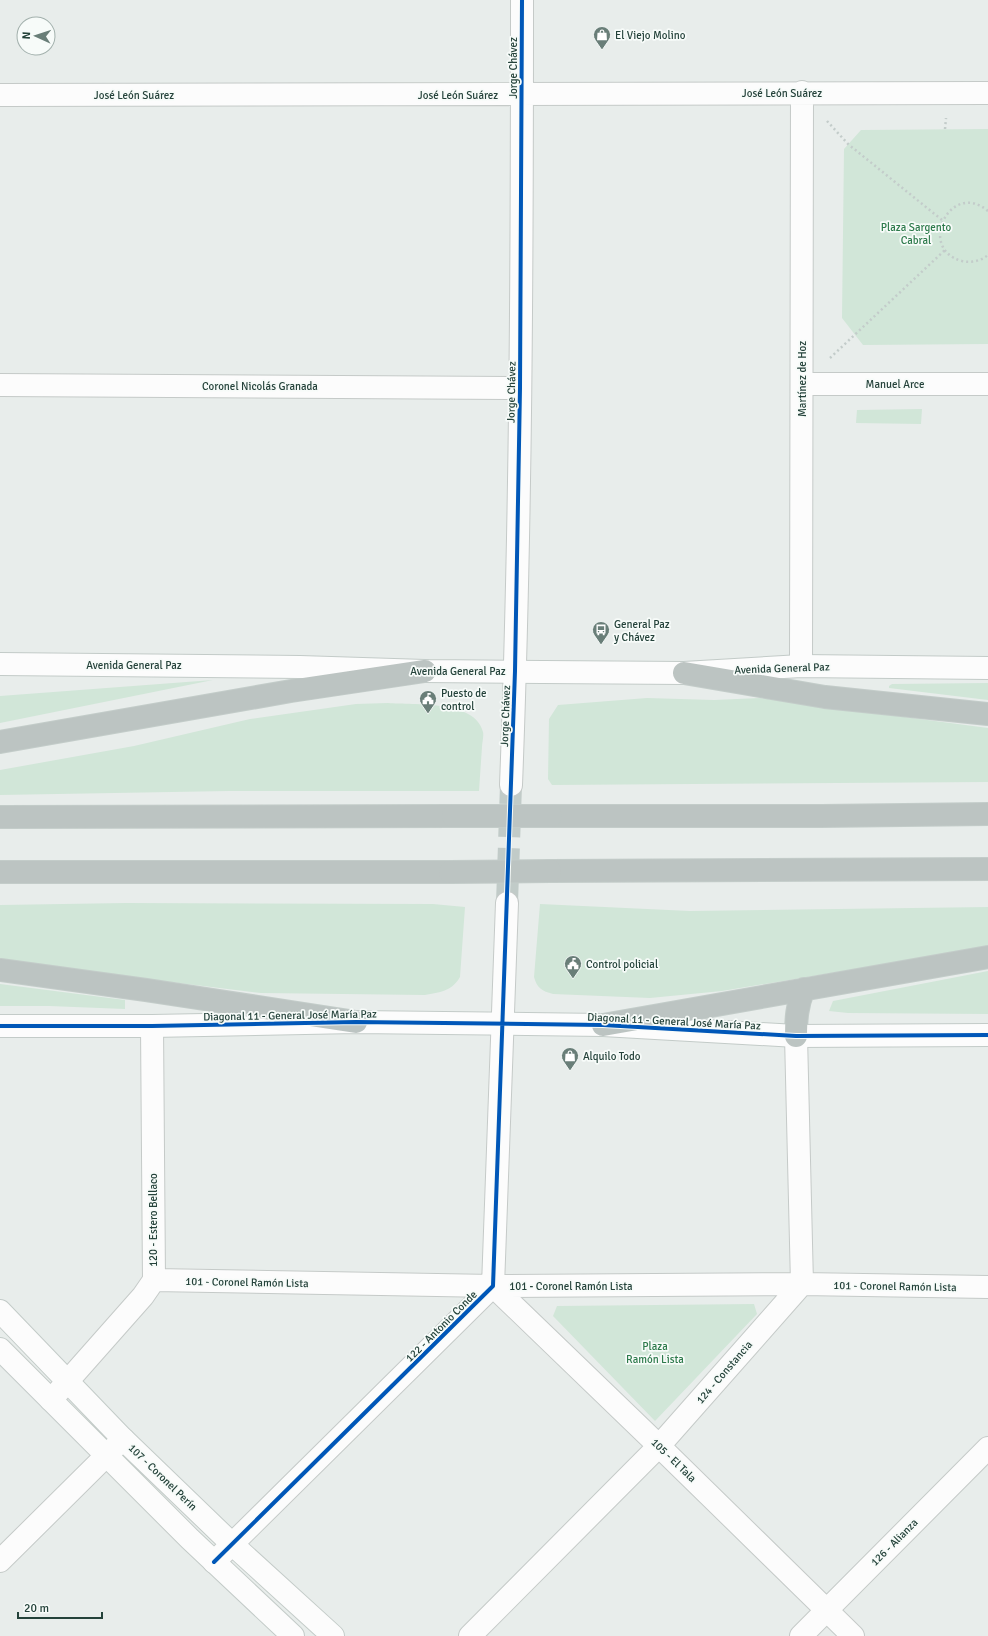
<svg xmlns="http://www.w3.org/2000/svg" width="988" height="1636" viewBox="0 0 988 1636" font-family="Signika,sans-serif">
<rect width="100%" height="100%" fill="#e8edeb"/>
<path fill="#d1e6d8" d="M988,129V344L863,345L842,318L844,149L861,130Z
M922,409L921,424L856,423L857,410Z
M213,680L0,723V696Z
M988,683V700L889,688V686L892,684Z
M647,698L714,700L760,698L988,728V782L552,785L548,779L549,719L558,705Z
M388,703C413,705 476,700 483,732C484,736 482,743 482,747C481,762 480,776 479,791H229L0,795V770L134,746L250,719L356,704Z
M126,903L433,904L465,907L460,977C451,992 440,992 425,995L261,993L0,961V905Z
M540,904L690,911L988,907V947L722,991L650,998L553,994C542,991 537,988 534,977Z
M988,971V1014L848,1013L829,1011L833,1001Z
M0,984L125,1000V1009L49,1006H0Z
M754,1304L757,1314L655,1421L553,1316L557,1306Z"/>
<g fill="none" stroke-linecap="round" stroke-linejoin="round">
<path stroke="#c1cbc8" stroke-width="22" stroke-dasharray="22 11" stroke-linecap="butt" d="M507,903L511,785"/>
<defs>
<path id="street" d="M0,95L988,93
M802,384H988
M0,385L520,388
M801,666L802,92
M511,785C521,523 522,262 522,0
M154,1280L493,1286L802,1284L988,1287
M493,1286L659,1446L853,1636
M51,1400L143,1296L154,1280L152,1026
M0,1561L123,1439
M214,1562L493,1286L507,903
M470,1636L659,1446L802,1284L796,1036
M801,1636L988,1448"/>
<path id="secondary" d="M0,664L300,667L425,671L684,673L801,666L988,668
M0,1026H152L356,1022L603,1025L796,1036L988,1035
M0,1311L123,1439L232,1544L333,1636
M0,1349L190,1539L293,1636"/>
<path id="highway" d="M684,673L825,697L988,714
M0,742L291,691L425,671
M551,816H821L988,814
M0,817L453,816
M550,871L988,869
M0,872H450
M0,970L146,990L356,1022
M603,1025L988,957
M796,1036C796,1019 797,1005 804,989"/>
</defs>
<use href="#street" stroke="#c5cac8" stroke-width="24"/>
<use href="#secondary" stroke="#c3cbc8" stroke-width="24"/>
<use href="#highway" stroke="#c3ccc9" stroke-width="24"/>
<path stroke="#c3ccca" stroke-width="2.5" stroke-dasharray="2 3" stroke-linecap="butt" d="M827,121L848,144L942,220
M945,129L946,118
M988,211C951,179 916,249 962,261C971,263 981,261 988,255
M830,358L945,250"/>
<use href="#street" stroke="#fcfcfc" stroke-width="22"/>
<use href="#secondary" stroke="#fcfcfc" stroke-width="22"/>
<use href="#highway" stroke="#bcc4c2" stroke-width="22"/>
<defs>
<path id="highway-bridge" d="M453,816H551
M450,872L550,871"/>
</defs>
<use href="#highway-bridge" stroke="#c3ccc9" stroke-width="24" stroke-linecap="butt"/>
<use href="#highway-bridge" stroke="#bcc4c2" stroke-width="22"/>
<defs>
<path id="cycleway" d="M0,1026H152L356,1022L603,1025L796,1036L988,1035
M214,1562L493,1286L515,671L520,388L522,0"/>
</defs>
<use href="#cycleway" stroke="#f7fbf9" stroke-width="6"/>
<use href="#cycleway" stroke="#0057b8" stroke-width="4"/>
</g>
<defs>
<symbol id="shop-pin" viewBox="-11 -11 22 30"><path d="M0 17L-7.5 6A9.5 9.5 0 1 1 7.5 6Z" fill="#697e78" stroke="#f7fbf9"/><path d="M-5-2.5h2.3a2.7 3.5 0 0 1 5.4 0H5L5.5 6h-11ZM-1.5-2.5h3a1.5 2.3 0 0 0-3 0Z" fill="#fff"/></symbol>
<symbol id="bus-pin" viewBox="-11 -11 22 30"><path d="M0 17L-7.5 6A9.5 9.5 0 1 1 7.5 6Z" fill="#697e78" stroke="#f7fbf9"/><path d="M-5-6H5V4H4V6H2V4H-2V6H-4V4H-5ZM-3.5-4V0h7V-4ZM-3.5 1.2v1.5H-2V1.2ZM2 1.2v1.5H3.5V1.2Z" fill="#fff"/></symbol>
<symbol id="civic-pin" viewBox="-11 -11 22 30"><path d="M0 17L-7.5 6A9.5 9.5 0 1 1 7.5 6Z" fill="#697e78" stroke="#f7fbf9"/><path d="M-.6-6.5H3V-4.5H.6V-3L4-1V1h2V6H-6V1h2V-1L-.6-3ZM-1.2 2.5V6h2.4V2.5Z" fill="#fff"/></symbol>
</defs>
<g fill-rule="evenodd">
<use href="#shop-pin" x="592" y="25" width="20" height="27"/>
<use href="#bus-pin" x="591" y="620" width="20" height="27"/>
<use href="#civic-pin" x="418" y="689" width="20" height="27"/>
<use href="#civic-pin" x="563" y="954" width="20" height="27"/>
<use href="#shop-pin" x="560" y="1046" width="20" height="27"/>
</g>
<g text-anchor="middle" stroke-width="3.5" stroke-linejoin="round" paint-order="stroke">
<g font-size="11" fill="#24423a" stroke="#f7fbf9" text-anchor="start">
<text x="615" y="39">El Viejo Molino</text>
<text x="614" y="628">General Paz<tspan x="614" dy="13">y Chávez</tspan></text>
<text x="441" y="697">Puesto de<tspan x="441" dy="13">control</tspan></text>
<text x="586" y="968">Control policial</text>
<text x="583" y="1060">Alquilo Todo</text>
</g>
<g font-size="11" fill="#24423a" stroke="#f7fbf9">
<text transform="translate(513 68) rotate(-90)" y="4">Jorge Chávez</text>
<text x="782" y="97">José León Suárez</text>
<text x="134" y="99">José León Suárez</text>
<text x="458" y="99">José León Suárez</text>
<text transform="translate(802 379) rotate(-90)" y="4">Martínez de Hoz</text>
<text x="895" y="388">Manuel Arce</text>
<text x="260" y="390">Coronel Nicolás Granada</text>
<text transform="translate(511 392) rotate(-89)" y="4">Jorge Chávez</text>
<text x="134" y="669">Avenida General Paz</text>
<text transform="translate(782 668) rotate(-2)" y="4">Avenida General Paz</text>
<text x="458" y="675">Avenida General Paz</text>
<text transform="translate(505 716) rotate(-88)" y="4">Jorge Chávez</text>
<text transform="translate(290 1015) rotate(-1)" y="4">Diagonal 11 - General José María Paz</text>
<text transform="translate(674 1021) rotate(3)" y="4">Diagonal 11 - General José María Paz</text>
<text transform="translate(153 1220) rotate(-90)" y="4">120 - Estero Bellaco</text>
<text transform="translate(247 1282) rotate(1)" y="4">101 - Coronel Ramón Lista</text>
<text x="571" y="1290">101 - Coronel Ramón Lista</text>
<text transform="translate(895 1286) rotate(1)" y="4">101 - Coronel Ramón Lista</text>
<text transform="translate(441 1326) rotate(-45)" y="4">122 - Antonio Conde</text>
<text transform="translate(724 1372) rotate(-49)" y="4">124 - Constancia</text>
<text transform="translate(674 1460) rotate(44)" y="4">105 - El Tala</text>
<text transform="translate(163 1477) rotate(44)" y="4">107 - Coronel Perín</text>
<text transform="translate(894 1542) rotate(-45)" y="4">126 - Alianza</text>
</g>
<g font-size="11" fill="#2d7a4b" stroke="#f7fbf9">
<text x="916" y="231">Plaza Sargento<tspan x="916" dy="13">Cabral</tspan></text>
<text x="655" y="1350">Plaza<tspan x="655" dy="13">Ramón Lista</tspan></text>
</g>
</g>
<g transform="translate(36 36) rotate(273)"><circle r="19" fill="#f7fbf9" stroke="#a3b1ad"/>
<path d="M0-3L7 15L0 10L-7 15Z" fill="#697e78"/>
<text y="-6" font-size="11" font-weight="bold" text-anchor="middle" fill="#24423a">N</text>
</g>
<path d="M18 1612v6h84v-6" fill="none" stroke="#24423a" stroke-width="2"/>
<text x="24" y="1612" font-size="12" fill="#24423a" stroke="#f7fbf9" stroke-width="3" paint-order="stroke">20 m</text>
</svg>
